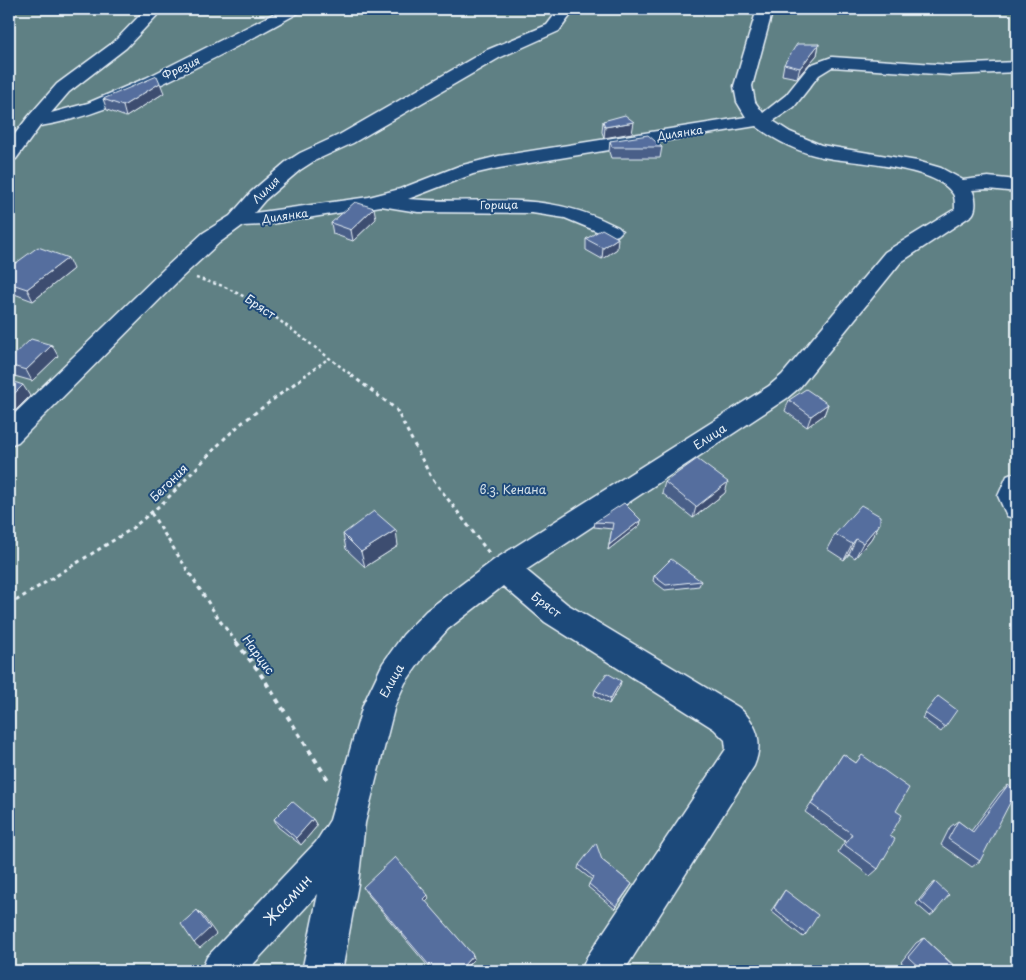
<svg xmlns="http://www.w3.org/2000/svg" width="1026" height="980" viewBox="0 0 1026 980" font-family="'Playpen Sans',sans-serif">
<rect width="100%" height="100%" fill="#1f4a7a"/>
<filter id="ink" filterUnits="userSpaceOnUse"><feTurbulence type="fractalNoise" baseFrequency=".02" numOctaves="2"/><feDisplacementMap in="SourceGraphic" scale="10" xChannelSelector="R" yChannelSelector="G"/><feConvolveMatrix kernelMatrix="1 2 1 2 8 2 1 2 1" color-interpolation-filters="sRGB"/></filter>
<g filter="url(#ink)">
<path fill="#5f8084" stroke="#a4b8be" d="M9,9H1017V971H9Z"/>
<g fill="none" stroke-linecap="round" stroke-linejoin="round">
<defs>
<path id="minor" d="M146,9H163L126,48L69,92L51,113L88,103L146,78L283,9H302L300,12C257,36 214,59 170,80C129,100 86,119 40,126L16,159L9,161V142L28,117L57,84L114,42Z
M559,9H575L559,31L499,58L353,143L314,161L300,170L265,200L254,213L369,197L400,189L459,166L499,156L746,117L737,102L734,86L757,9H773L752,86L755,102L763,113L786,95L810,65L832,57L950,65L1017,62V72L950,75L832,67L819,75L794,107L773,121L790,132L821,145L917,161L941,168L963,180L988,177L1017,180V192L988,189L972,190C976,197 977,209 972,215L901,262L800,387L787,398L526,570L567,604L738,707C757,723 764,742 754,766L624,971H581L587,957L726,749L725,740L714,729L545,622L503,586L448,629L425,655L405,683L395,705L365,823L358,884L342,971H302L318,894L247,971H201L207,957L316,842L330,820L363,705L383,663L403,635L426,611L494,560L769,386L782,375L885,252L955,209C955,204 955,197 953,194C936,166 853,163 822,157C798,152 776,141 756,126L499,168L473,174L408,199C488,206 541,187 618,227L622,231L618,235L611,237L565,218L532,213L418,212L381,206L264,225L242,226L219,243L181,278L18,442L9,445V419L165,268L203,233L230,216L251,192L286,162L300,153L339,135L487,50L547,25Z
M1017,472V519L1007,516L998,496L1007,476Z"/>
</defs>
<use href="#minor" stroke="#e8f1f8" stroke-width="3"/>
<path stroke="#e8f1f8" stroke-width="2.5" stroke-dasharray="3 3" stroke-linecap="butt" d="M196,278L223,286L255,302L353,376
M304,376L329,358"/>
<path stroke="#e8f1f8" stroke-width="3" stroke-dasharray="4 4" stroke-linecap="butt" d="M351,375L396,409L431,477L489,553
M151,513L220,621L237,643
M9,605L130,530L165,501L225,438L243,422L306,375"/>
<path stroke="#e8f1f8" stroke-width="4" stroke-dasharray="5 5" stroke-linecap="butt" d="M236,642L258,670L330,783"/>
<use href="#minor" fill="#1f4a7a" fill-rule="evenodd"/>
</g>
<path fill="#495f88" stroke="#e8f1f8" d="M819,44L817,55L797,78L782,75L784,64Z
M164,93L126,117L107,110L103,99Z
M603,121L632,133L604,138L602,132Z
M610,141L662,147L660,158H611L609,152Z
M376,219L353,241L333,234L331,223Z
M586,239L617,249L602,259L586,250Z
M9,261L16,263L73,269L33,301L9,292Z
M58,356L32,381L11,375L9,370V360Z
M789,400L828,404L824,415L807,427L785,411Z
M665,482L725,493L693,518L662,493Z
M641,520L640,525L608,550L612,529L594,527L595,522Z
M880,523L871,539L855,558L849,554L844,560L827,549L835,534Z
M343,534L398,546L365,567L346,549Z
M654,576L701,581L699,586L665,590L653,581Z
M620,686L609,704L594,695L595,690Z
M938,696L945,727L941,732L922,718Z
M843,754L856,763L862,755L896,811L890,836L878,869L870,876L838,852L845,841L805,812Z
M1008,785L980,861L972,867L941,845L950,827L958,821L971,831L1000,792Z
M274,819H313L317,826L301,845L278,827Z
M602,860L632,884L630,887L615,909L588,887L589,884L592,880L578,869L579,865Z
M935,882L934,913L930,916L916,904L930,886Z
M363,887L429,899L426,902L473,955L474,959L466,967L471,971H432L365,891Z
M785,890L806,934L803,937L771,911Z
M924,938L958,969L962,967L967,971H911L901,962L916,943Z"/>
<path fill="#3c4d6f" stroke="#e8f1f8" d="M819,44L817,55L797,78L800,68Z
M160,83L164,93L126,117L123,106Z
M634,122L632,133L604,138L605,127Z
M374,208L376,219L353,241L351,230Z
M618,238L617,249L602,259L603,248Z
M68,258L73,269L33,301L27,289Z
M52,345L58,356L32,381L26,370Z
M23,385L30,396L9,417V399Z
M828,404L824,415L807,427L811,416Z
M728,482L725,493L693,518L696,507Z
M641,520L640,525L608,550L609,545Z
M880,523L871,539L855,558L863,543Z
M396,530L398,546L365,567L361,552Z
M856,539L849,554L844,560L852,544Z
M621,681L620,686L609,704L610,699Z
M313,819L317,826L301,845L296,838Z
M632,884L630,887L615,909L616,906Z
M428,895L429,899L425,903L424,899Z
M197,910L203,916L216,934L200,948L194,943Z
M473,955L474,959L465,968L464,965Z"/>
<path fill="#556e9e" stroke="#e8f1f8" d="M797,44H819L800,68L784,64Z
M157,76L160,83L123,106L103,99Z
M625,115L634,122L605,127L603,121Z
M648,135L662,147H612L610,141Z
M355,202L374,208L351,230L331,223Z
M602,229L618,238L603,248L586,239Z
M38,247L68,258L27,289L9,283V261L16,263Z
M31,339L52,345L26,370L9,365V360Z
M14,382L23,385L9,399V386Z
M806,389L828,404L811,416L789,400Z
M697,459L728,482L696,507L665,482Z
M624,503L641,520L609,545L613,523L595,522Z
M861,505L880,516V523L863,543L856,539L852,544L835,534Z
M374,511L396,530L361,552L343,534Z
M671,559L701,581L666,585L654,576Z
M607,673L621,681L610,699L595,690Z
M938,696L957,710L945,727L925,713Z
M843,754L856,763L862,755L909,788L896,811L902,815L890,836L895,839L878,869L845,845L852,834L811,804Z
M1008,785L1016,791L980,861L948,839L958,821L973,832Z
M292,801L313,819L296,838L274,819Z
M596,843L602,860L632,884L616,906L589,884L593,877L579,865Z
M395,857L428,895L424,899L473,955L464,965L471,971H434L363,887Z
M935,882L949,895L934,913L920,901Z
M785,890L818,915L806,934L774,908Z
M197,910L210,928L194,943L181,924Z
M924,938L959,971L962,967L967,971H923L908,957Z"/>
</g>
<g text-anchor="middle" stroke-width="4" stroke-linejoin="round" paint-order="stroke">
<g font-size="11" fill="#e8f1f8" stroke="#1f4a7a">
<text transform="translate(181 68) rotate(-25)" y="4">Фрезия</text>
<text transform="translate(680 133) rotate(-9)" y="4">Дилянка</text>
<text transform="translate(266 190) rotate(-44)" y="4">Лилия</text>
<text transform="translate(499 205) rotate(-1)" y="4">Горица</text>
<text transform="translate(285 216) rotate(-8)" y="4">Дилянка</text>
</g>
<g font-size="12" fill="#e8f1f8" stroke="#1f4a7a">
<text transform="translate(260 307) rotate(34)" y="4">Бряст</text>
<text transform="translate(710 437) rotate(-33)" y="4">Елица</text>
<text transform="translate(169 483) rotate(-45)" y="4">Бегония</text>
<text transform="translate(546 605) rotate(37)" y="4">Бряст</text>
<text transform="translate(258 655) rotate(54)" y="4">Нарцис</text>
<text transform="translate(392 681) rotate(-61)" y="4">Елица</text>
</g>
<g font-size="12" fill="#d3e0e7" stroke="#1f4a7a">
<text x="513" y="494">в.з. Кенана</text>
</g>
<g font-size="15" fill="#e8f1f8" stroke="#1f4a7a">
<text transform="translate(288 900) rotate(-47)" y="5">Жасмин</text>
</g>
</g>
<rect width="1026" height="980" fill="none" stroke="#1f4a7a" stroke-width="30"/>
<rect x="15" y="15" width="996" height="950" fill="none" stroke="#e8f1f8" stroke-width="2" filter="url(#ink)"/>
</svg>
